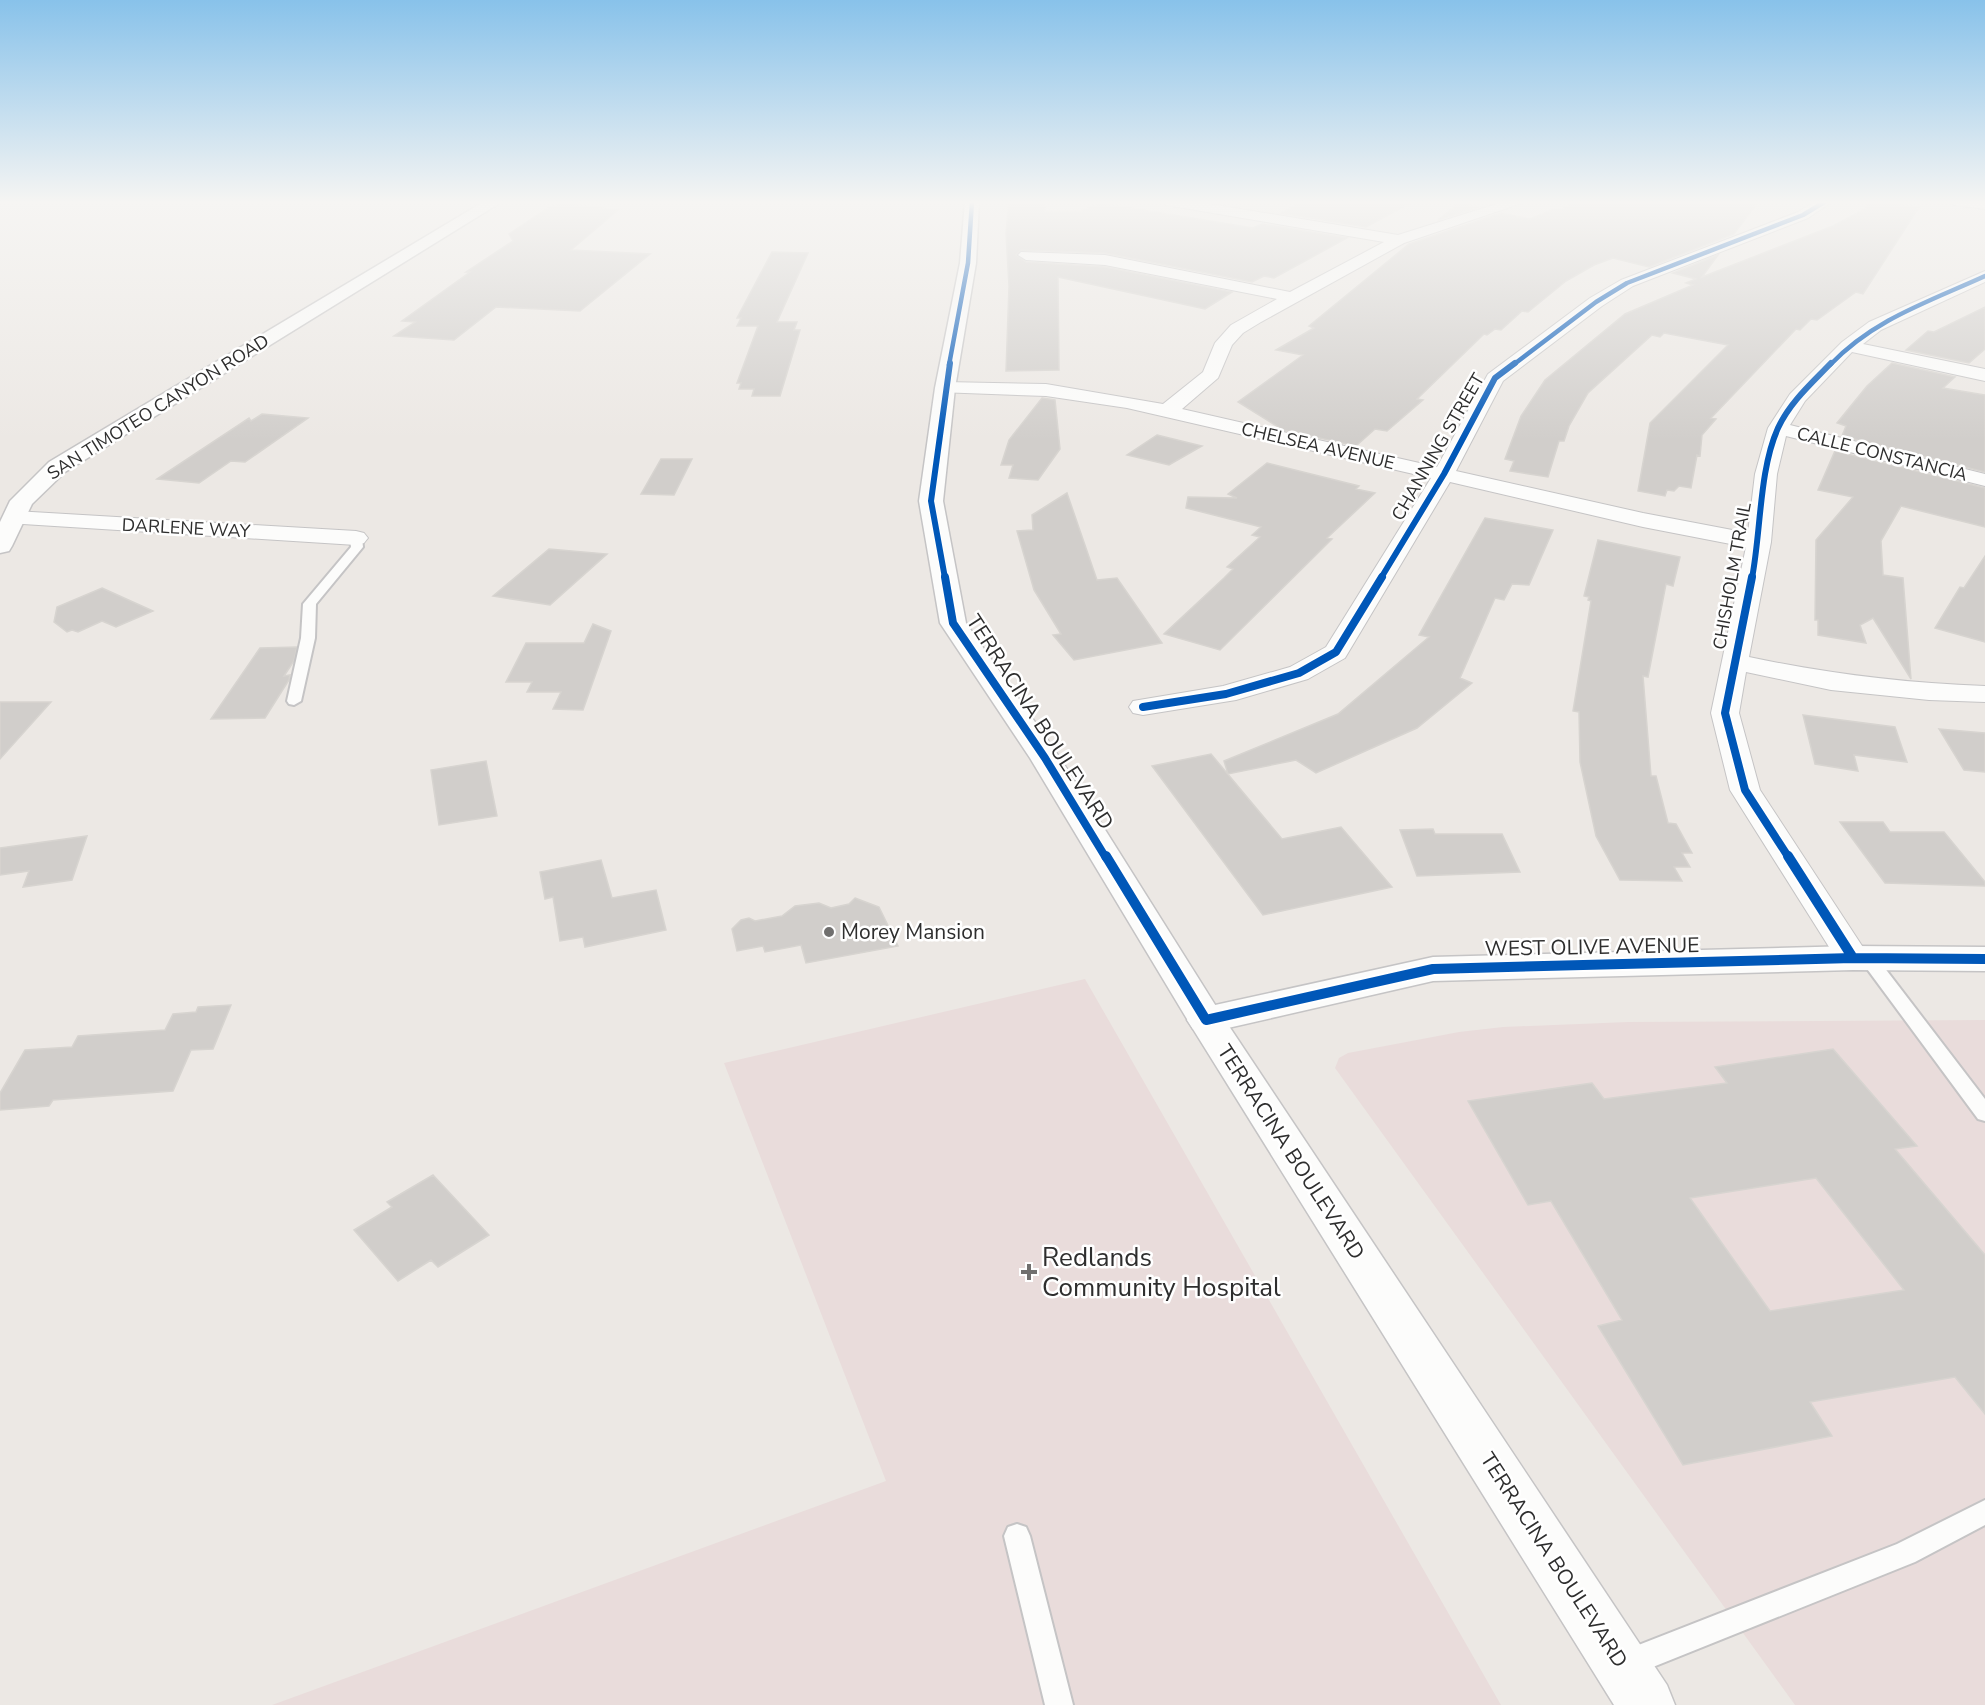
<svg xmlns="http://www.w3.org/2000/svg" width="1985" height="1705" viewBox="0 0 1985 1705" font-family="'Nunito Sans',sans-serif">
<rect width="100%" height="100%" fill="#ece8e4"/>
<path fill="#e9dcdb" d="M1085,979L1501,1705H272L886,1481L724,1063Z
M1985,1020V1705H1795L1335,1068L1339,1058L1348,1053L1459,1032L1503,1027L1628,1022Z"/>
<path fill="#d1cecb" stroke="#d7d4d0" stroke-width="1.5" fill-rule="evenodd" d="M1009,201H1044L1045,211H1081L1098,204L1119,206L1253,228L1262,224L1347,238L1274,278L1264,276L1252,282L1105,253L1021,250L1016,255L1026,262L1105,267L1232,292L1205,309L1058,277L1059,370L1006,371L1009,286L1006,233Z
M1303,201H1414L1366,227L1281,213Z
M1578,201H1759L1734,234L1649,267L1613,258L1594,265L1566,281L1528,312L1522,311L1501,330L1495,329L1487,335L1484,334L1417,399L1423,400L1387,431L1375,429L1356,446L1283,430L1238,402L1303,355L1276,350L1314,328L1309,326L1409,244L1501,213L1530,219L1554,209L1560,210Z
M561,203L618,210L571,250L650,254L580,311L496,307L454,340L394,336L415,322L402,321L470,272H466L513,241L509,234L548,208Z
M1459,203L1479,207L1438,220Z
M1886,203L1919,207L1863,294L1856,292L1817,320L1811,319L1800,330L1796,329L1711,418L1716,419L1702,435L1700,456L1697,455L1691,488L1679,486L1674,491L1667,490L1665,496L1638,491L1650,423L1728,345L1664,333L1660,337L1652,335L1588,393L1569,426L1564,441H1559L1548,477L1510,471L1514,461L1505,459L1521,416L1545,380L1625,314L1693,285L1686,283L1696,279L1673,273L1718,255L1702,277L1833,226L1865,209L1869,204L1880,205Z
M772,252L808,253L777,322H797L794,330H800L780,396H752L754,389H739L741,383H737L758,326H737L741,318H737Z
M1985,307V349L1969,363L1906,350L1928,331L1934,332Z
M1892,363L1955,377L1943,388L1985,395V472L1842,436L1846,426L1837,423L1867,386Z
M1042,398L1055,400L1060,449L1038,480L1009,478L1013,465H1001L1009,440Z
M262,414L308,418L245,462L231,461L199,483L157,479L249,418L251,421Z
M1157,435L1202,446L1169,465L1127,455Z
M1835,451L1985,488V527L1901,506L1881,541L1883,575L1903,578L1911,679L1873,618L1860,625L1866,643L1818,635V620H1815L1816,540L1853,497L1818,490Z
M661,459H692L674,495L641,494Z
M1267,463L1359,486L1356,489L1375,493L1327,538L1332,539L1220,650L1164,634L1224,578L1233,569L1227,567L1260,537L1252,535L1261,527L1186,508L1188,497L1237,498L1228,494Z
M1067,493L1097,580L1117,578L1162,643L1074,660L1053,635L1061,634L1034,590L1017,531L1033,530L1032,515Z
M1485,518L1553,530L1529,585L1512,584L1504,600L1495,598L1460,678L1472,683L1417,728L1316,773L1296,760L1228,774L1224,761L1338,714L1429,637L1419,635Z
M1598,540L1680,557L1673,586L1666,584L1648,677L1643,676L1651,776H1656L1668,823L1676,824L1692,853H1682L1690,867H1674L1682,881L1620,880L1596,836L1580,762L1579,712L1573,711L1591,601L1588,600L1589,597L1584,596Z
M549,549L607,554L550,605L493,596Z
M1985,556V642L1935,628L1960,587L1964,588Z
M102,588L153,611L116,627L102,621L78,632L72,630L67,632L54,622L57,607Z
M593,624L611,631L583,710L553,709L561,692H527L532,682H506L526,643H584Z
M297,647L294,661L284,676L290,675L289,680L265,718L211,719L260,648Z
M0,702H51L0,759Z
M1803,715L1895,727L1907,762L1854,755L1858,771L1815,764Z
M1939,729L1985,733V772L1964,770Z
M1211,754L1282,839L1341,827L1392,887L1263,915L1152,766Z
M486,761L497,816L439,825L431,770Z
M1840,822H1883L1890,832H1944L1985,882V886L1885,883Z
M1433,829L1435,834H1502L1520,872L1417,876L1400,830Z
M87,836L72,880L23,887L29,871L0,875V848Z
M601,860L612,898L656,890L666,930L585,947L583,937L560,941L553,897L545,899L540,872Z
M855,898L879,907L898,946L806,963L801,945L765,952L763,946L737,951L732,929L741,920L749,918L755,921L782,916L795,906L819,903L831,908L849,904Z
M231,1005L213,1049L191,1050L173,1091L53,1100L49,1106L0,1110V1093L25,1050L72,1047L78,1036L165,1030L173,1014L196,1012L198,1007Z
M1833,1049L1917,1146L1895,1149L1985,1255V1414L1955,1377L1810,1402L1832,1436L1683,1465L1598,1326L1622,1320L1551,1201L1528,1205L1468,1101L1592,1083L1604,1099L1727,1083L1715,1067ZM1816,1178L1904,1290L1770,1311L1690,1198Z
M433,1175L489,1235L438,1267L431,1260L398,1281L354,1230L392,1207L387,1202Z"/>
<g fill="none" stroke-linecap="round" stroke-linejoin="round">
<defs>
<path id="service" d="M356,534L362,538L363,547L316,604L315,638L301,701L294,705L289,704L287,701L301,638L303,604L351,547L350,538Z
M1868,952L1874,954L1985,1099V1121L1978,1119L1862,962L1859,958L1862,954Z
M1985,1500V1525L1915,1562L1628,1677L1618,1673L1614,1663L1618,1653L1897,1544Z
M1017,1524L1026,1527L1030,1536L1073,1705H1045L1004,1536L1008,1527Z"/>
<path id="minor" d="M1159,201H1192L1398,235L1506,201H1528L1404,243L1261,322L1243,333L1232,345L1218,378L1182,409L1437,467L1488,374L1590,298L1621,280L1798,212L1816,201H1833L1808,218L1633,286L1602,306L1503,381L1456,471L1643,513L1748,533L1755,474L1768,428L1790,394L1842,342L1869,322L1985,271V282L1881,330L1863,344L1985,369V381L1852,352L1805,401L1790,425L1985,474V486L1786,436L1777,474L1771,542L1749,657C1830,674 1902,683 1985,686V702L1929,700L1831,690L1746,672L1739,713L1760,790L1870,958L1865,966L1853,969L1841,966L1730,790L1711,713L1746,547L1643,527L1450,482L1345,658L1308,679L1236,700L1143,715L1133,713L1129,707L1133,701L1223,686L1290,667L1326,647L1431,478L1127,408L1046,396L938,392L935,388L945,382L1046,384L1163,404L1203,372L1215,343L1231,325L1277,299L1105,265L1026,260L1018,255L1021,252L1105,255L1290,292L1384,242L1166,205Z
M1947,201H1985V209L1954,205Z
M15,511L356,531L364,533L368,538L364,543L356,545L7,523L4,518L7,513Z"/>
<path id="tertiary" d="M1853,946L1985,947V971L1853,970L1433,981L1206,1033L1193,1029L1187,1020L1193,1011L1206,1007L1433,957Z"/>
<path id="secondary" d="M485,201H503L65,472L32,504L12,546L9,551L0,553V522L10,501L49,462Z
M965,201H979L976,263L955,388L943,501L966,623L1060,758L1219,1011L1667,1685L1675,1705H1614L1193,1029L1030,758L940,623L919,501L935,388L960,263Z"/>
</defs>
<use href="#service" stroke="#c5c4c5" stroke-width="4"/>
<use href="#minor" stroke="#c5c4c5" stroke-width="2"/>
<use href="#tertiary" stroke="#c5c4c5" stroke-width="3"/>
<use href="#secondary" stroke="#c5c4c5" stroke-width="3"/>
<use href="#service" fill="#fcfcfb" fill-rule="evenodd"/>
<use href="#minor" fill="#fcfcfb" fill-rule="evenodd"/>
<use href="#tertiary" fill="#fcfcfb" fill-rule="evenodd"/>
<use href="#secondary" fill="#fcfcfb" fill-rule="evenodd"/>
<defs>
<path id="cycleway-far3" d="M949,365L968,263L972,201
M1513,365L1596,302L1627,283L1803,215L1826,201
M1830,365C1874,319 1928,302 1985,276"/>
<path id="cycleway-far2" d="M945,578L931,501L950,363
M1381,578L1444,474L1495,378L1515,363
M1752,578C1761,532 1759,470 1778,428C1790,402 1812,383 1831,363"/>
<path id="cycleway-far1" d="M945,577L953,623L1045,758L1106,858
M1752,577L1725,713L1745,790L1789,858
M1143,707L1226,694L1299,673L1336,652L1382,577"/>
<path id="cycleway" d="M1106,856L1206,1020L1433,969L1853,958L1985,959
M1788,856L1853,958"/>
</defs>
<use href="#cycleway-far3" stroke="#fff" stroke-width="7"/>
<use href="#cycleway-far2" stroke="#fff" stroke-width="8"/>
<use href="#cycleway-far1" stroke="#fff" stroke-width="11"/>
<use href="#cycleway" stroke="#fff" stroke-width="14"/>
<use href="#cycleway-far3" stroke="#0057b8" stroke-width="4.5"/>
<use href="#cycleway-far2" stroke="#0057b8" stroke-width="6"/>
<use href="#cycleway-far1" stroke="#0057b8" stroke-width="8"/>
<use href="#cycleway" stroke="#0057b8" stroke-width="10"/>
</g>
<linearGradient id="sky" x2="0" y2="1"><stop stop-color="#88c2ea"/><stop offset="0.46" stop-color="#f6f5f3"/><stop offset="1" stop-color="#f6f5f3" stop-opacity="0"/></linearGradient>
<rect width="1985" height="440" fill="url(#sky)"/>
<g fill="#706f6e" stroke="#fff" stroke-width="2">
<circle cx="829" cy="932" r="6"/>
<path d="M1026 1263h6v6h6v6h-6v6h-6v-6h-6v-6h6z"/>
</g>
<g text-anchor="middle" stroke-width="5" stroke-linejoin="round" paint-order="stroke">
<g font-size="18" fill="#2e2e2e" stroke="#fff">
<text transform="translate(158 407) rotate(-32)" y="6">SAN TIMOTEO CANYON ROAD</text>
<text transform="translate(1318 446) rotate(13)" y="6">CHELSEA AVENUE</text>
<text transform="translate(1438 447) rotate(-60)" y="6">CHANNING STREET</text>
<text transform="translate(1882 454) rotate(14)" y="6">CALLE CONSTANCIA</text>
<text transform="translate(186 528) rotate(3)" y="6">DARLENE WAY</text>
<text transform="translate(1732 576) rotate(-80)" y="6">CHISHOLM TRAIL</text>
</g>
<g font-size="21" fill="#2e2e2e" stroke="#fff">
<text transform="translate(1040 722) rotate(57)" y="7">TERRACINA BOULEVARD</text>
<text transform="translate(1592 947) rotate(-1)" y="7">WEST OLIVE AVENUE</text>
<text transform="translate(1291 1152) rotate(57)" y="7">TERRACINA BOULEVARD</text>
<text transform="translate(1554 1560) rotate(57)" y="7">TERRACINA BOULEVARD</text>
</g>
<g font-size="21" fill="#2e2e2e" stroke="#fff" text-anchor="start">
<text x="841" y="939">Morey Mansion</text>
</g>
<g font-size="26" fill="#2e2e2e" stroke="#fff" text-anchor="start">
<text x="1042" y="1266">Redlands<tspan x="1042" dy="30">Community Hospital</tspan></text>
</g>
</g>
</svg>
